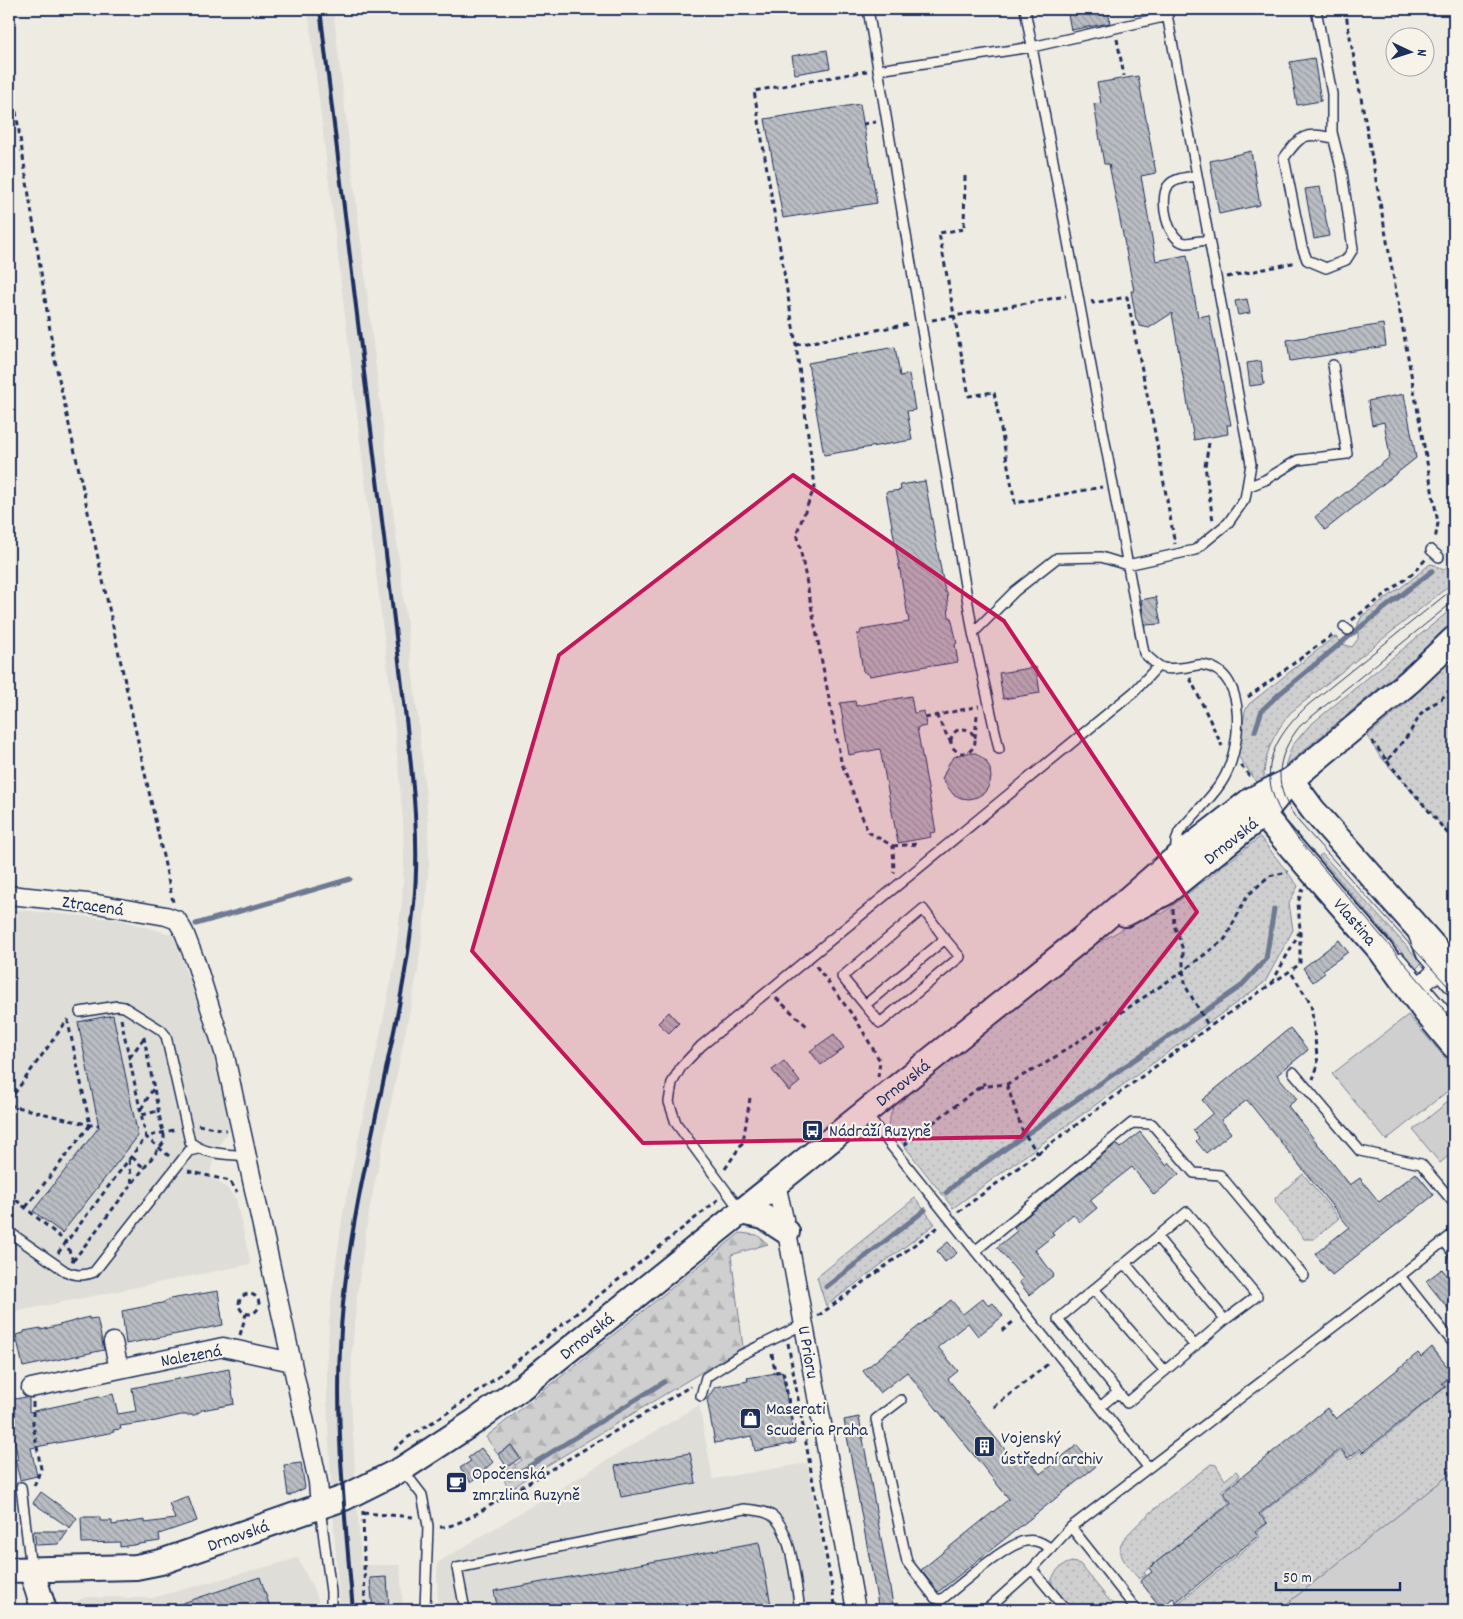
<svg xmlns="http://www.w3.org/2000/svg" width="1463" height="1619" viewBox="0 0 1463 1619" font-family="Dekko,sans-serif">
<defs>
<pattern id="grass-dots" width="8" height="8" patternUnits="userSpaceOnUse" patternTransform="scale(1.25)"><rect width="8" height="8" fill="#cfcfcf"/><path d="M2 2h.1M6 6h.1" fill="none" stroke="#b1b2b4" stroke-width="1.8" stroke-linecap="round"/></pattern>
<pattern id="forest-firs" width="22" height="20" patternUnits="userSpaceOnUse" patternTransform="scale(1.25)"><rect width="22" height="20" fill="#cfcfcf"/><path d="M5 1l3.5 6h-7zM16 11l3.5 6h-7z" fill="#b1b2b4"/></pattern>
<pattern id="building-back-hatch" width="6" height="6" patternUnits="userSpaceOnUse" patternTransform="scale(1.25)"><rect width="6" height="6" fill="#babdc2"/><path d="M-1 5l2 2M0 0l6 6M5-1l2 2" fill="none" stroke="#969aa1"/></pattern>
</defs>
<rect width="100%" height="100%" fill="#eeebe2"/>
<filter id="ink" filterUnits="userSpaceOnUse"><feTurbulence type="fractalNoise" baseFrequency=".02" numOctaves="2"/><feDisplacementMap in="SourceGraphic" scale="10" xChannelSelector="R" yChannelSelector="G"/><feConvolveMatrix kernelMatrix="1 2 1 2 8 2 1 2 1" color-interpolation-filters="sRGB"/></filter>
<g filter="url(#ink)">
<path fill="#deddd8" d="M308,9H333L418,718L428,819L429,860L426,902L418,970L368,1217L356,1304L352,1353L351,1401L361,1565H400L403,1610H340L332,1500L327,1402V1352L331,1301L343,1213L394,967L402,900L404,860L403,820L394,721Z
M9,909L121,920L174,935L215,1056L231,1127L215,1152L209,1178L214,1179L227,1188L236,1199L251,1264L9,1313Z
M699,1405L713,1479L807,1463L834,1610H438L437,1563Z
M298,1558L318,1599V1610H68L75,1602L86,1597L152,1598Z"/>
<path fill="url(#grass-dots)" stroke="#757f96" d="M1430,564L1435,565L1443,570L1449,565L1454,578V582L1290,713C1273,735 1263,755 1264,784L1253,786L1257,782L1238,756L1245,711L1249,704L1333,638L1336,637L1338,638L1339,643L1352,647L1358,639V624L1362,616L1411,580Z
M1454,607V626L1285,766L1292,746L1309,726Z
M1454,656V772L1453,775L1454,784V839L1379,755L1367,736L1408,702Z
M1260,837L1298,886L1289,903L1293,930L1265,982L953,1208L888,1125L894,1103L1082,952L1151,913L1162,914Z
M1322,854L1422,963L1416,969L1319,856Z
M1303,1174L1339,1218L1314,1239H1304L1276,1203L1275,1198Z
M915,1198L935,1224L826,1306L817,1277Z
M1454,1373V1471L1279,1610H1161L1169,1604L1172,1608L1260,1537L1257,1533L1268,1523L1261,1514L1341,1451L1349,1460L1360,1451L1363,1454L1446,1387L1444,1383Z
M1211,1464L1216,1465L1225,1480L1236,1471L1240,1476L1221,1491L1229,1503L1144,1572L1146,1575L1139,1579C1132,1570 1119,1559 1120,1547C1121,1532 1196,1476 1211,1464Z
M1072,1562L1080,1564L1117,1610H1073L1051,1583C1054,1571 1060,1565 1072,1562Z"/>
<path fill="url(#forest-firs)" stroke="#757f96" d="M740,1233L757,1235L768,1244L731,1255L743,1347L528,1477L509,1491L501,1472L508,1469L507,1467L513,1462L515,1465L522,1460L511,1445L498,1454L486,1437Z"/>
<path fill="#cfcfcf" stroke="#757f96" d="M1408,1015L1454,1068V1086L1386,1140L1332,1074Z
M1454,1097V1151L1440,1163L1413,1130Z
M1454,1471V1610H1279Z"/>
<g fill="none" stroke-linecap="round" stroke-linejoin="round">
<path stroke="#6e7992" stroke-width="5" d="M1255,731L1262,710L1278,695L1363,625L1432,571
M196,924L350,879
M946,1193L960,1180L1240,987L1266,959L1274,909
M826,1287L925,1210
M510,1478L664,1382"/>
</g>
<path fill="url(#building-back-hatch)" stroke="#1b2f5e" d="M1067,9H1108L1110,23L1071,30Z
M827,50L830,68L795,74L792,56Z
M1314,58L1321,101L1297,105L1290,62Z
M1138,76L1156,173L1141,176L1156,261L1187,255L1198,317L1209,315L1231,425H1227L1228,434L1194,440L1172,313L1149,328L1140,326L1136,319L1131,291H1134L1109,164H1104L1094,104L1101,103L1097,83Z
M860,104L877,203L783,218L765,119Z
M1251,151L1260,205L1219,214L1210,161Z
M1320,187L1329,236L1314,239L1305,189Z
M1247,299L1250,313L1238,315L1235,301Z
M1383,324L1386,346L1290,361L1287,340Z
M895,347L900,376L909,374L915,410L907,411L912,440L824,455L808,363Z
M1261,361L1264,384L1250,386L1247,363Z
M1404,394L1416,458L1325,530L1315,517L1390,457L1384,422L1372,425L1368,401Z
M925,481L945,592H947L949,617H951L957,643L955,644L958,662L933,666L932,665L870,676L863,671L857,634H860L861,630L909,622L886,492L901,490L900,485Z
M1156,597L1161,624L1145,625L1141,600Z
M1036,667L1040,693L1003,699L999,673Z
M911,696L914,713L924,711L926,726L917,728L936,832L930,833L931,837L898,843L880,749L849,755L840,703L855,701L856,706Z
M963,753H976L986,761L990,769L991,778L989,786L984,793L977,797L969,799L961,798L953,794L942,779L949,763L954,757Z
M1339,940L1348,952L1323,970L1325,973L1313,982L1303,968Z
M669,1012L679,1023L669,1033L658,1023Z
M113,1015L138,1136L62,1233L33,1211L99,1127L78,1022Z
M1290,1028L1308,1050L1277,1075L1297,1099L1288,1106L1350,1185L1360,1178L1379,1202L1416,1173L1434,1195L1332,1275L1315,1254L1349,1227L1247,1100L1221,1120L1231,1133L1206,1153L1196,1141L1199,1138L1193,1130L1213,1113L1202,1100Z
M834,1034L844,1048L821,1065L810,1051Z
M784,1061L800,1082L789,1091L772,1070Z
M1140,1132L1166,1165L1169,1162L1179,1174L1154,1195L1132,1167L1090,1200L1097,1208L1080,1222L1073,1214L1052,1232L1054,1235L1035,1250L1054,1275L1029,1295L1019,1282L1023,1279L997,1247L1017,1231L1014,1227L1116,1144L1120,1148Z
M948,1242L957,1253L945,1262L937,1251Z
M1442,1269L1454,1284V1316L1426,1281Z
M218,1291L223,1325L126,1344L122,1311L162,1303L170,1299Z
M983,1298L989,1306L993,1303L1003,1316L978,1336L968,1323L938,1347L958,1371L948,1379L1011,1457L1021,1450L1040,1474L1077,1445L1095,1467L938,1592L921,1570L1009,1499L907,1372L880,1393L863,1371L951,1300L963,1314Z
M89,1317V1319L97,1318L104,1350L23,1367L16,1335L24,1333V1331L41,1328V1330Z
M1432,1347L1453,1374L1442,1383L1445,1387L1363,1452L1360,1449L1348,1458L1341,1449L1259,1514L1267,1523L1255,1532L1258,1536L1176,1602L1173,1598L1161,1608L1140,1581L1152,1572L1149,1568L1231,1503L1223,1492L1327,1408L1336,1419L1418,1353L1421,1357Z
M229,1369L234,1404L202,1410L195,1415H181L156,1421L120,1426L121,1429L113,1430L114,1432L31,1448L37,1476L20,1480L15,1460L18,1459L10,1419L9,1420V1400L26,1397L29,1398V1412L113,1394L118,1414L136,1411L132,1388Z
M782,1372L795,1443L755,1451L752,1436L715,1443L707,1399L715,1387L748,1381L747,1378Z
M859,1417L879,1527L894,1610H879L844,1420Z
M511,1445L520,1458L507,1467L498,1454Z
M481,1448L493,1462L471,1482L460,1468L471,1461L468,1458Z
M690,1453L696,1483L621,1497L615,1466Z
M301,1463L305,1488L288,1496L284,1465Z
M41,1492L77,1518L70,1528L33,1503Z
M188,1496L197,1521L159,1534L160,1541L120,1547V1542L82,1543L81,1517H100V1521H112V1525L145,1520V1523L175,1519L169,1503Z
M34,1531H68L59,1544L36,1545Z
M759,1542L772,1610H498L494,1591Z
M260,1577L271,1610H168V1608Z
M387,1577L389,1610H373L370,1578Z"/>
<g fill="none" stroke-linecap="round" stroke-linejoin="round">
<defs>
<path id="lane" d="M868,9L973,633L999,749
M1025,9L1144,653C1162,671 1163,670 1188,667C1192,666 1198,664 1203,665C1251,672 1241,754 1221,783C1209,801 1192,816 1179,832L1176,842V854
M1316,9L1332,94V132L1342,172L1353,249L1346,260L1326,268L1307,260L1302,247L1284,158C1301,135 1304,132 1333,138
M878,70L1032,47L1168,16
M1197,176C1188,177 1174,178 1168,186C1159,199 1167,241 1186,243C1193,243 1202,240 1209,240
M1247,487L1265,480L1298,460L1347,454L1333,365
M1431,550L1439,557
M1344,627L1348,630
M973,633L1015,591L1057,558L1101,557L1127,565L1195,550L1228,523L1245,499L1251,464L1166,9
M1414,937L1422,956L1454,993
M1400,958L1454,1021
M865,1005L842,977L923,909L945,939L865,1005L880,1023L960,957L945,939
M80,1012L117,1006L124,1007L161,1030L166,1036L190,1142C205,1155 228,1154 247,1156
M1293,1072L1360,1151L1421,1164L1454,1203
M865,1113L1148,1467
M741,1211L676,1123L669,1102L672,1083L681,1067L701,1046L1134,692L1158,666
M1187,1212L1257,1296L1225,1320L1127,1403L1058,1319Z
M9,1229L12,1234L65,1271C76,1276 83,1276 94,1272L189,1151L198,1149
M1157,1237L1225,1320
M1444,1241L1454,1254
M975,1251L1132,1123L1152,1124L1194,1173L1220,1175L1304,1276
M1125,1263L1195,1346
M1400,1276L1454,1233
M1094,1289L1165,1371
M701,1396L706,1377L741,1355L804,1324
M901,1400L876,1419L907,1562L935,1598L941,1600C960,1585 1005,1545 1025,1541C1036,1539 1043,1543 1051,1549
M1100,1407L1118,1392
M402,1469L422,1495L428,1526L425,1610
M21,1487L31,1569
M320,1508L331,1592V1610
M1032,1569L1066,1610
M465,1610L457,1568L744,1509C753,1510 763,1510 771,1515C792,1527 796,1587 800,1610
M986,1610L1032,1569L1071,1527
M1137,1610L1071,1527L1400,1276L1454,1344"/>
<path id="street" d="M9,895L97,904L166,916L177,920L184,932L196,963L224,1052L318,1482L320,1507
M1411,993L1454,957
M776,1184L787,1232L856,1610
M113,1342L119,1369
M31,1388L223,1347L292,1362"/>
<g id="secondary">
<path d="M1291,780L1313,810L1454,969"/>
<path id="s1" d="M1252,802L1381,951L1424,1010L1454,1046"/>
<path id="s2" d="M1125,914L1165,893L1262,815L1291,780L1410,681L1454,639"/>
<path d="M741,1212L764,1217L787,1232"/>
<path d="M31,1569L44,1610"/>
<path id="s3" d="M9,1570L136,1567L161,1562L344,1498L402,1469L474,1422L521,1388L1084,937L1166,866L1251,800L1291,780"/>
</g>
</defs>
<use href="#lane" stroke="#1b2f5e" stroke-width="12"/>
<use href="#street" stroke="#1b2f5e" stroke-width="21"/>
<use href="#secondary" stroke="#1b2f5e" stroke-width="28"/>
<path stroke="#1b2f5e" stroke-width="3" stroke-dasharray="5 4" stroke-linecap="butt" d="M1345,9L1438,523L1435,540
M1117,39L1124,76
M9,67L54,356L173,902
M867,71L754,91L796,345L815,486L797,532L841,761L868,832L893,846L894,873
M863,124L876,122
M965,176L964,229L939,233L969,396L994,392L1015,503L1102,487
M1227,277L1297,262
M1092,300L1093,303L1127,297L1154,428L1175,544
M932,320L1066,296
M796,345L909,324
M1209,443L1205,466L1213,521
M1352,620L1412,574L1426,559
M1190,678L1222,746
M1248,697L1335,633
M936,715L951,743
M925,718L979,706
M951 741a12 12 0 1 1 24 0a12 12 0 1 1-24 0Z
M975,738L977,715
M1372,741L1387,761L1408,735L1423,711L1441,699L1454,686
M1387,761L1454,841
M1241,765L1252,779
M893,846L918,844
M1173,909L1174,926L1178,935L1183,950V971L1186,987L1209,1027
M816,966L857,1021L880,1061L878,1077
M1292,974L1311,1004L1318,1065L1313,1079
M1272,983L1300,931
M776,998L809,1028
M121,1019L146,1137L177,1129
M130,1057L144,1038
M1007,1085L1022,1130L1038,1154
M979,1087L1007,1084L1046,1063L1183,971L1225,939L1247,896L1269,876L1288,872
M9,1101L68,1019
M9,1105L90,1125H99
M141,1109L153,1089
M142,1115L158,1111
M198,1125L226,1130
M904,1145L985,1083
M132,1157L144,1168
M129,1160L132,1184
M725,1169L743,1142L750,1098
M188,1171L230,1181L237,1192
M9,1194L66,1242L73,1261
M26,1207L90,1125L68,1022L69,1018H70
M958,1212L1209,1027L1300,964V930L1298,902L1303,889
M58,1253L146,1137L169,1156
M73,1261L164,1142V1135L161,1124L143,1033
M239 1304a10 10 0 1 1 20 0a10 10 0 1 1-20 0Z
M818,1316L941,1225
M1002,1331L1014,1321
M240,1335L246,1314
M788,1343L836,1610
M772,1354L775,1372L783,1371L795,1435L804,1433
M33,1402V1425L41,1469L34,1486
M994,1407L1048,1364
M394,1450L407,1438L444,1415L482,1389L719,1199
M363,1511L365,1610
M363,1513L414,1517
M440,1527C456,1528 482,1510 496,1502L691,1386"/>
<use href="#lane" stroke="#f7f3e8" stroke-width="9"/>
<use href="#street" stroke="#f7f3e8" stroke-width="18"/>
<use href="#secondary" stroke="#f7f3e8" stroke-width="24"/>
<path stroke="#1b2f5e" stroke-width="1" d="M1454,588L1308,705C1259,752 1258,785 1298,839L1454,1021
M1454,601L1300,726C1274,758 1273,789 1299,822L1454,993"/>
<path stroke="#1b2f5e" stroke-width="4" d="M320,9L406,719C413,781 420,842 414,904C401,1039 356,1169 343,1304C333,1406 344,1509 353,1610"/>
</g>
</g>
<path fill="#c2185b" fill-opacity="0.2" stroke="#c2185b" stroke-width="4" stroke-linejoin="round" d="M793,475L1004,621L1197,912L1021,1137L643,1143L472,951L559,655Z"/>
<defs>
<symbol id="bus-square" viewBox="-11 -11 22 22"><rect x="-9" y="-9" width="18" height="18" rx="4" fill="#1b2f5e" stroke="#f7f3e8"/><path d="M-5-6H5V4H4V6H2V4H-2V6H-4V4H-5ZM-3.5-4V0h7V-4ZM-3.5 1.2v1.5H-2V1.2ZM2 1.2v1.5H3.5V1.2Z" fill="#fff"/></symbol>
<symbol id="shop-square" viewBox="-11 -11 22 22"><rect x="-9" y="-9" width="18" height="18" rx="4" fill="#1b2f5e" stroke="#f7f3e8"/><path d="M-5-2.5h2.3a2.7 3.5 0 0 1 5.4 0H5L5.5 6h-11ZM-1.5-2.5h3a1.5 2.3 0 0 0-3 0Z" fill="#fff"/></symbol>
<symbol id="building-square" viewBox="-11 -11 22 22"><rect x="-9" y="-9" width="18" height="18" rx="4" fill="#1b2f5e" stroke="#f7f3e8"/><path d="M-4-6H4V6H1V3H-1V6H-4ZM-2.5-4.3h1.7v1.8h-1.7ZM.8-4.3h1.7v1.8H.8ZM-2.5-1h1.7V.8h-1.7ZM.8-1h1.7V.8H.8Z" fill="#fff"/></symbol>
<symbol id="cafe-square" viewBox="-11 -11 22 22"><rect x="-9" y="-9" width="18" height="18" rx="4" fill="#1b2f5e" stroke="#f7f3e8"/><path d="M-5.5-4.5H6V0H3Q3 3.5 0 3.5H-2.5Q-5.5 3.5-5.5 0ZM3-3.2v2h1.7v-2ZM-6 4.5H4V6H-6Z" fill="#fff"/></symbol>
</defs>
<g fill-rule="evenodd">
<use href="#bus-square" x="800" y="1118" width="25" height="25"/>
<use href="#shop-square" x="738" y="1406" width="25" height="25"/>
<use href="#building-square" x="972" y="1434" width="25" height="25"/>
<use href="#cafe-square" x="444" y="1470" width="25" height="25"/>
</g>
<g text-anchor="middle" stroke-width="4.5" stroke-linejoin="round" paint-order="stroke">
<g font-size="18" fill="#1b2f5e" stroke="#f7f3e8">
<text dy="6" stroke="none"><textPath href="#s2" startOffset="129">Drnovská</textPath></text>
<text transform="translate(93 905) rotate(8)" y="6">Ztracená</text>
<text dy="6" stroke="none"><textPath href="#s1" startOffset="158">Vlastina</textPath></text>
<text dy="6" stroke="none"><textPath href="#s3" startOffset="1044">Drnovská</textPath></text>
<text dy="6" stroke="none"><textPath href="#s3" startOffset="639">Drnovská</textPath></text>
<text transform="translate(809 1352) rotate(80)" y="6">U Prioru</text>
<text transform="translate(191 1355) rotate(-10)" y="6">Nalezená</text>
<text dy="6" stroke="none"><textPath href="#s3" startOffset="234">Drnovská</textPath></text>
</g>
<g font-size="18" fill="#1b2f5e" stroke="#f7f3e8" text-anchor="start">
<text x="829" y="1136">Nádraží Ruzyně</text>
<text x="766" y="1414">Maserati<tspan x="766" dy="21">Scuderia Praha</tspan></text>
<text x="1001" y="1443">Vojenský<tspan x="1001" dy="21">ústřední archiv</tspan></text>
<text x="472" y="1479">Opočenská<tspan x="472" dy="21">zmrzlina Ruzyně</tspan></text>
</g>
</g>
<rect width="1463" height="1619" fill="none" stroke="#f7f3e8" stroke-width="30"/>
<rect x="15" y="15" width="1433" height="1589" fill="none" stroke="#1b2f5e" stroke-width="2" filter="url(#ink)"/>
<g transform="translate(1410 52) rotate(94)"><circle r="24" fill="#f7f3e8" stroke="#9fa5b1"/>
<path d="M0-4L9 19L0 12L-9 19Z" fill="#1b2f5e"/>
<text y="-8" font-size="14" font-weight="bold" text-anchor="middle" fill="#1b2f5e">N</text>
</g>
<path d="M1276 1582v8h124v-8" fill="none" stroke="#1b2f5e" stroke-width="2.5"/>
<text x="1283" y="1582" font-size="15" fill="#1b2f5e" stroke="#f7f3e8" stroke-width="4" paint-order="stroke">50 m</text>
</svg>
